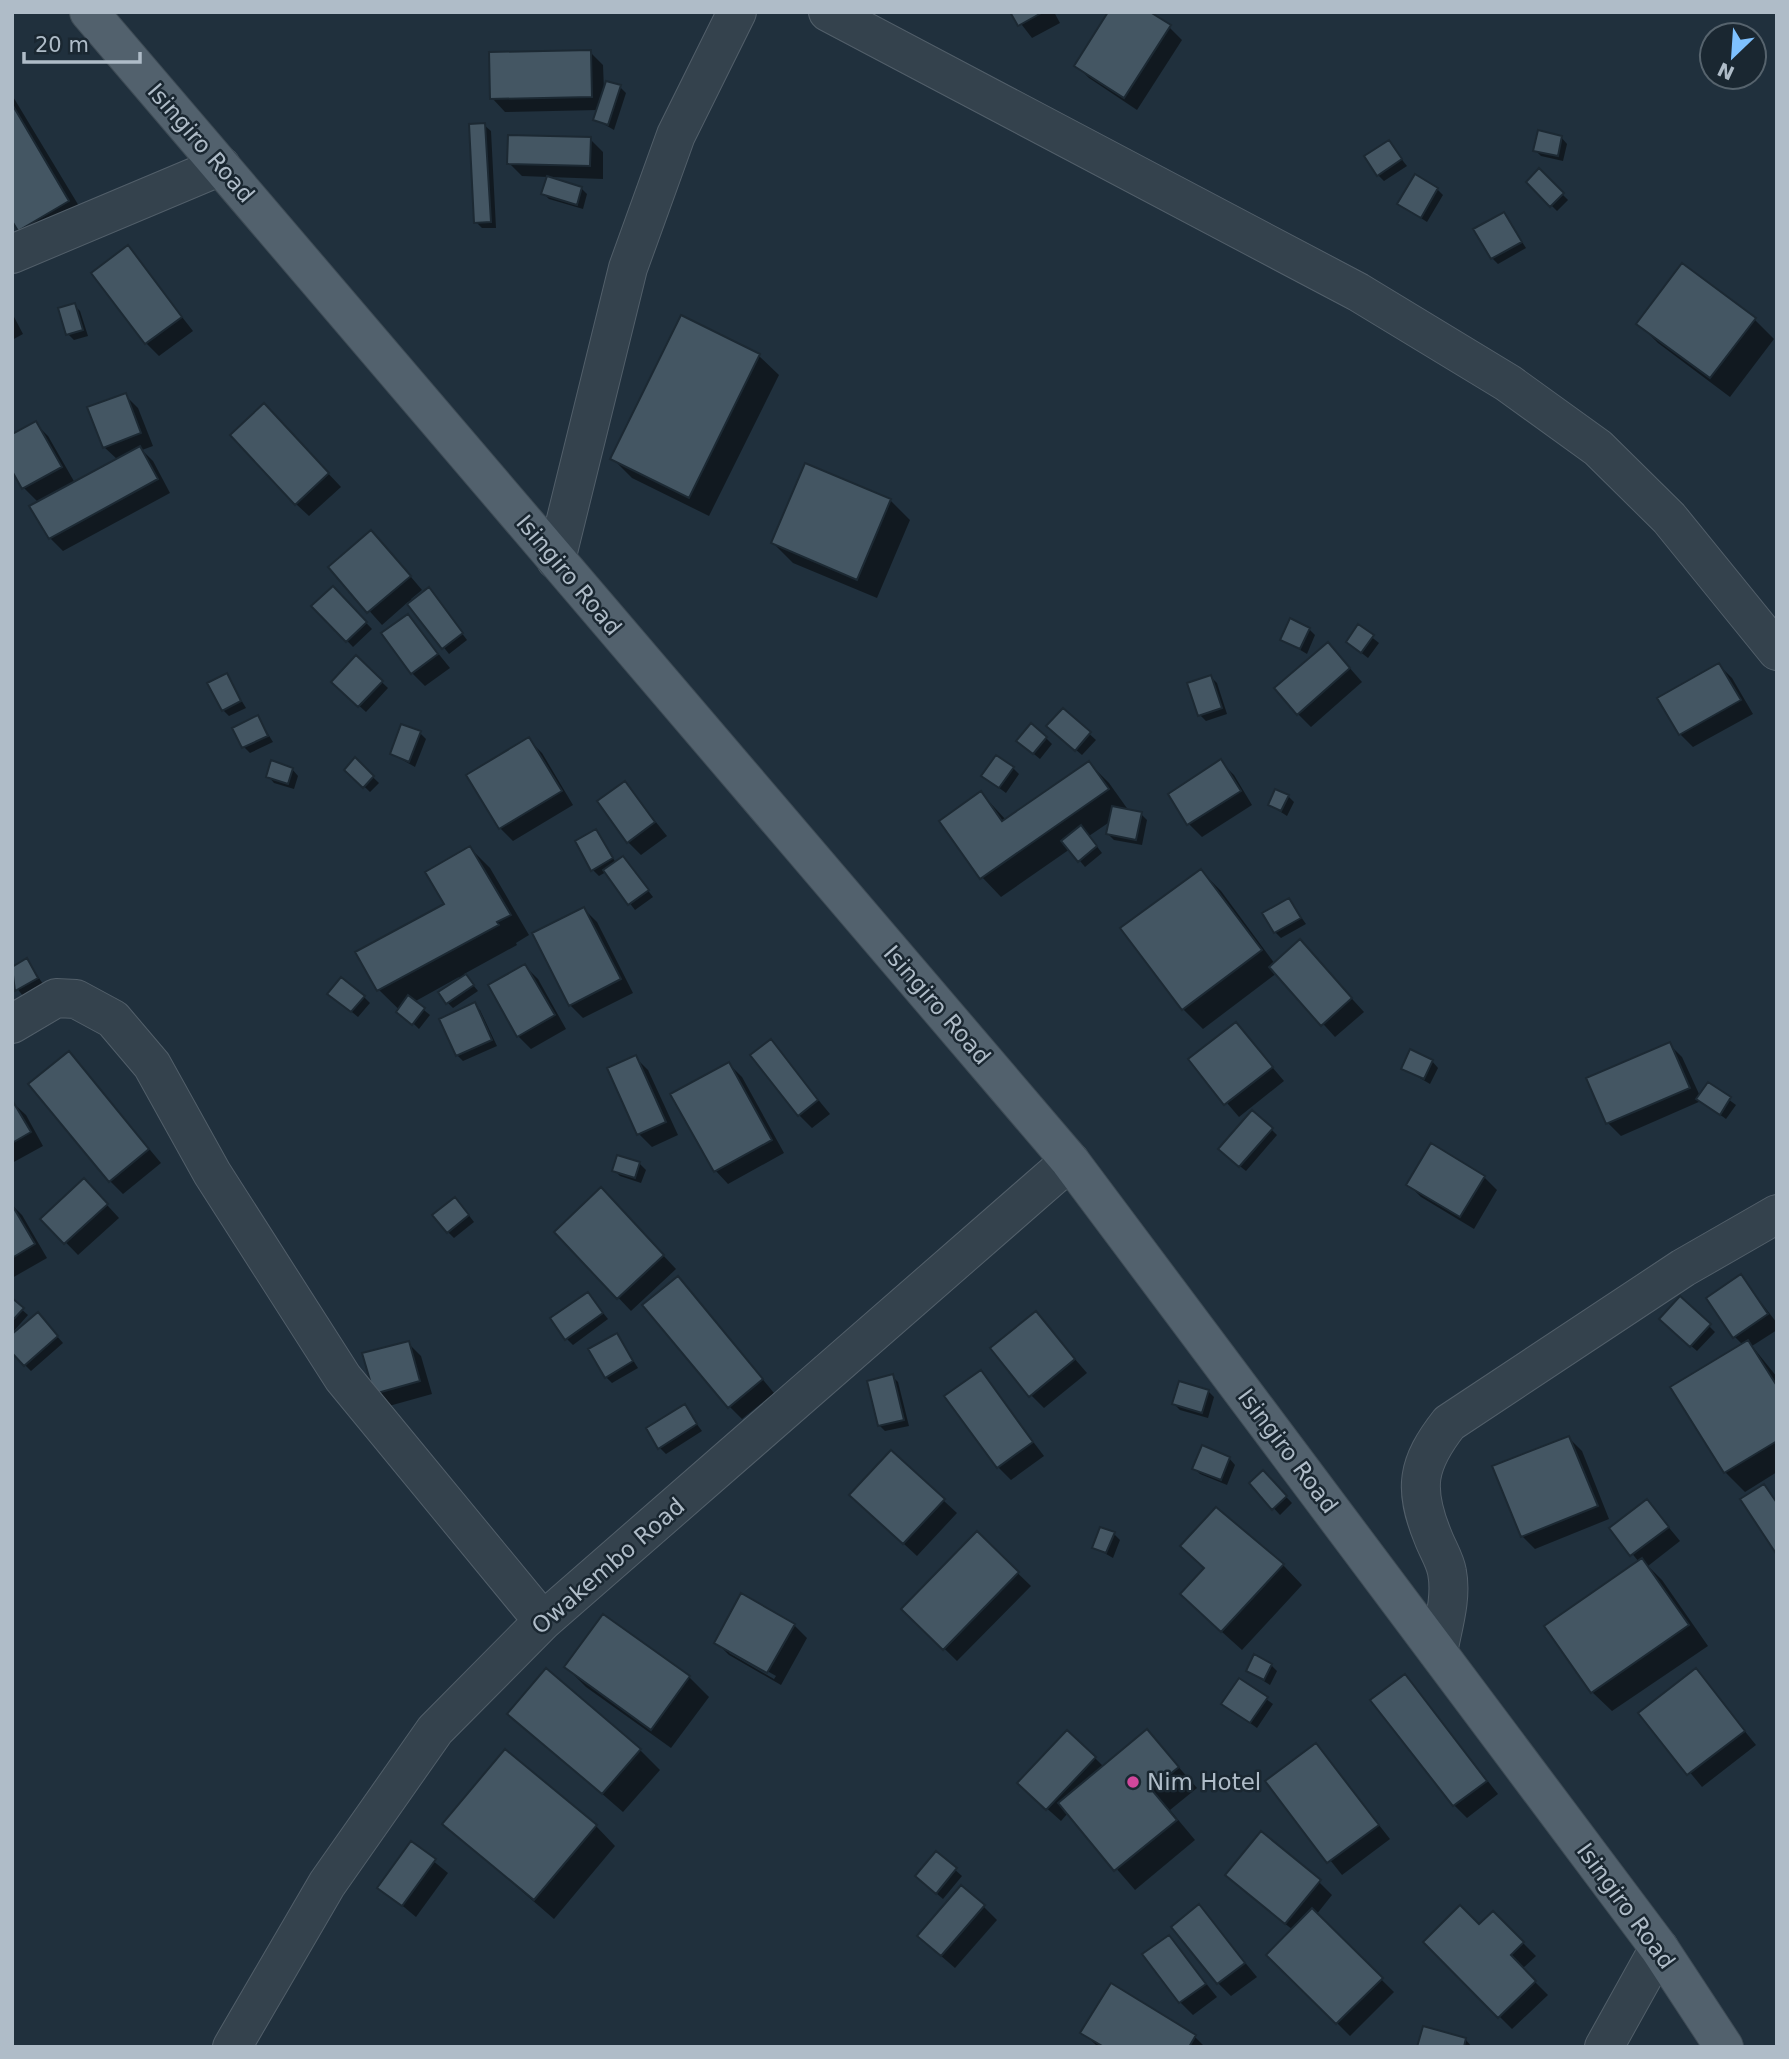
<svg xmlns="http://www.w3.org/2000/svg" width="1789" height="2059" viewBox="0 0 1789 2059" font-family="'DejaVu Sans',sans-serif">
<rect width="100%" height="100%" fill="#20303d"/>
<path fill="#0007" fill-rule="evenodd" d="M1012,12H1054L1060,23L1032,38Z
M1169,27L1182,40L1137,110L1089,78L1076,65Z
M590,52L603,65L604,90L620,87L626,93L614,130L595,119L598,110L505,112L492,98Z
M12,95L88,221L39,249L12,218Z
M484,125L491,131L496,228H482L476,222Z
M1561,137L1567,144L1563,161L1541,156L1535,150Z
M590,139L603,152V179L549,177L581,188L587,194L583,209L549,199L543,193L548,177L522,176L509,163Z
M1388,142L1407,166L1384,181L1378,175Z
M1539,171L1568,200L1557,211L1528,182Z
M1437,189L1443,195L1427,222L1399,204Z
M1504,214L1526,248L1498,264L1492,258Z
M128,248L193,331L159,356L146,343Z
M74,305L80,311L88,336L74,340L68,334Z
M12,313L23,334L12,340Z
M1754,319L1774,339L1730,397L1658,343L1639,324Z
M759,356L779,375L709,516L632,478L612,458Z
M125,395L138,408L153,446L142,450L153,461L170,493L63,551L50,538L39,503L24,488L35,423L48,436L75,483L118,460L104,447Z
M277,419L341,487L309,516L296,504Z
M890,500L910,520L877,598L793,563L773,543Z
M384,545L422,590L411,599L413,602L434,596L467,640L449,654L408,602L382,625L330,567Z
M333,588L372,629L353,647L314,606Z
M408,616L450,668L425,686L412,673Z
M1359,627L1379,643L1368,658L1354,647Z
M1309,629L1315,635L1307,654L1282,639Z
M356,658L388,688L366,712L333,682Z
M1341,658L1362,682L1311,727L1298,714Z
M1719,665L1732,678L1753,714L1693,747L1680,734L1659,698Z
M226,675L246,708L229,716L223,710Z
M1211,677L1217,683L1227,714L1206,721L1200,715Z
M1063,710L1096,740L1082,755L1055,732Z
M258,718L273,742L250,753L244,747Z
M420,733L426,739L415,767L392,754Z
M1046,738L1052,744L1040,759L1024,746Z
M529,740L542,753L573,805L513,841L500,828Z
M355,760L379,783L370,792L346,769Z
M1221,762L1234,775L1252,805L1202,837L1189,824Z
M1089,763L1109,783L1129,811L1141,814L1147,820L1142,845L1114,840L1108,834L1111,821L1089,836L1102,853L1085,867L1070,849L1001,897L982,877L981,793L1006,820Z
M1013,768L1019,774L1006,793L983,776Z
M292,769L298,776L294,789L274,783L268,776Z
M625,783L667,836L641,855L628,842Z
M1288,796L1294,802L1287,816L1270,805Z
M596,831L616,863L623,858L653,897L635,910L606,872L599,876L593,870Z
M470,848L490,868L529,935L516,943L517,945L464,974L478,991L453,1008L447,1002L459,977L414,1002L430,1015L419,1029L379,990L358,953L446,904Z
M1201,871L1221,891L1275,964L1312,955L1364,1012L1335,1037L1277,973L1203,1029L1183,1009Z
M1289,900L1306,924L1281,938L1275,932Z
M584,909L597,922L633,993L583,1018L570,1005Z
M27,960L43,984L23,996L12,982V969Z
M525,966L538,979L566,1029L531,1049L518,1036Z
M364,997L370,1003L358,1017L336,999Z
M474,1004L480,1010L497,1046L463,1061L457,1055Z
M1236,1024L1284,1081L1239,1117L1190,1060Z
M770,1041L830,1114L812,1128L799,1115Z
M1669,1044L1682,1057L1700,1096L1708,1084L1736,1105L1726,1119L1701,1101L1621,1136L1608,1123Z
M69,1053L161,1163L123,1194L110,1181Z
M635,1057L648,1070L678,1135L652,1147L639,1134L609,1069Z
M1432,1061L1438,1068L1430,1084L1403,1068Z
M729,1064L742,1077L784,1153L728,1184L715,1170Z
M12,1102L26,1115L43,1146L12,1163Z
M1271,1129L1277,1135L1246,1171L1226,1155Z
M618,1157L640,1164L646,1170L641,1183L620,1176L614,1170Z
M1484,1177L1497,1190L1474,1229L1421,1197L1408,1184Z
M97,1194L119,1218L78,1255L43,1219Z
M614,1203L676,1269L631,1311L556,1232Z
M12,1205L22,1215L47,1258L12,1278Z
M461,1205L474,1222L454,1238L448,1232Z
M1741,1277L1777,1323V1330L1752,1346L1777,1377V1472L1745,1492L1725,1472L1743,1345L1734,1336Z
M690,1292L774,1393L742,1419L729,1406Z
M588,1294L608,1319L573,1345L567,1339Z
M12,1301L28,1315L13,1332L12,1331Z
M1036,1314L1087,1373L1044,1408L1031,1395Z
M43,1320L63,1343L31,1371L25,1365Z
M1667,1325L1709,1326L1715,1332L1697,1351Z
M617,1335L638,1368L612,1383L606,1377Z
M408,1343L421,1356L432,1394L389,1406L376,1393Z
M980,1372L1044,1456L1011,1480L998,1467Z
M892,1376L898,1382L909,1426L885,1431L879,1425Z
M1208,1391L1214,1397L1208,1418L1180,1410L1174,1404Z
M684,1407L702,1431L666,1454L660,1448Z
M1569,1438L1582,1451L1609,1519L1535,1549L1522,1536Z
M892,1453L957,1513L917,1556L865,1508Z
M1229,1458L1235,1465L1227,1485L1200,1474L1194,1468Z
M1263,1473L1292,1503L1280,1515L1251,1483Z
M1647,1501L1680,1541L1648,1566L1662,1580L1708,1646L1612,1711L1592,1692L1639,1562L1611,1528Z
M977,1534L1031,1586L957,1661L904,1609Z
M1114,1534L1120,1540L1113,1558L1094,1547Z
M1283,1565L1302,1585L1242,1650L1202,1614Z
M794,1625L807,1638L781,1685L729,1655L716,1642ZM729,1649L776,1676L774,1679L729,1653Z
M1271,1665L1277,1671L1270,1685L1248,1671Z
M566,1667L689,1677L709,1697L671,1748L586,1687Z
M1696,1671L1756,1745L1702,1787L1641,1713Z
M1405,1676L1498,1794L1467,1818L1454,1805Z
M1239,1680L1273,1704L1257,1728L1224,1704Z
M509,1713L640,1750L660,1770L623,1812Z
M1147,1731L1197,1788L1170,1810L1195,1840L1135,1890L1068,1813L1061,1821L1033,1796L1095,1758L1104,1767Z
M1316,1745L1390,1839L1342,1875L1267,1781Z
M444,1824L596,1826L615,1846L554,1919Z
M411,1843L448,1873L416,1917L380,1887Z
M936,1853L962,1876L943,1899L923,1882Z
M1319,1882L1332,1895L1316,1915L1394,1992L1350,2036L1269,1955L1293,1930L1240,1888Z
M984,1907L997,1920L955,1968L933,1949Z
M1199,1907L1257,1977L1231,1996L1218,1983Z
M1493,1913L1536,1956L1522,1969L1548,1995L1512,2029L1425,1942L1479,1926Z
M1169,1937L1217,1997L1193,2015L1180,2002Z
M1083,2032L1195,2037L1205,2047H1098Z
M1465,2039L1472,2047H1419Z"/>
<path fill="#445663" stroke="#1c2933" stroke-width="2" d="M1010,12H1043L1018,26Z
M1108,12H1150L1171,25L1124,98L1074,66Z
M591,50L592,97L490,99L489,52Z
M606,81L621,85L608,125L593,120Z
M12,104L69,201L18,231L12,221Z
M485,123L491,222L474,223L469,124Z
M1538,130L1562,136L1558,156L1533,151Z
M508,135L591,137L590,166L507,164Z
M1389,140L1402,159L1377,176L1364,156Z
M1539,168L1564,193L1550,207L1526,182Z
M1415,174L1438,188L1421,218L1397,204Z
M547,176L582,187L577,205L541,194Z
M1504,212L1522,242L1491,259L1473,229Z
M128,245L182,317L145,344L91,273Z
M1682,263L1756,318L1710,378L1636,324Z
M75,303L83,330L66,335L58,308Z
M681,315L760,354L689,498L610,459Z
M126,393L141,433L103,448L87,407Z
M264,403L329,473L295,505L230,435Z
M36,421L62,467L22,489L12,471V434Z
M140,446L158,479L49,539L29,506Z
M805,463L891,499L857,580L771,543Z
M371,530L411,576L367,613L328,567Z
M333,586L367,622L346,642L311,606Z
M429,587L463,633L442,649L407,604Z
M408,614L438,654L411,674L381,633Z
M1290,618L1310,628L1300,649L1280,640Z
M1358,624L1374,635L1361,653L1346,642Z
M1328,642L1350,668L1297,715L1274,688Z
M356,655L383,681L358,707L331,682Z
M1719,663L1741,700L1679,735L1657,698Z
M227,673L241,701L222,711L207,683Z
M1211,675L1222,708L1198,716L1187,683Z
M1063,708L1091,732L1075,751L1046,726Z
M258,715L268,736L242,748L232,728Z
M1031,723L1047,737L1033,754L1016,741Z
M401,724L421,731L409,762L390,754Z
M529,737L562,791L499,829L466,775Z
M996,755L1014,767L999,788L981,776Z
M355,757L374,776L363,788L344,770Z
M1221,759L1241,791L1187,825L1168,794Z
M271,760L293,768L288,784L266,777Z
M1089,761L1109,789L980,879L939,821L981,791L1002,821Z
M625,781L655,822L627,843L597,801Z
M1275,789L1289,795L1281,811L1268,805Z
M1112,806L1142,812L1136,840L1106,834Z
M1081,825L1097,846L1078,862L1061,841Z
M596,829L613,858L591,871L575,841Z
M470,846L511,915L497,922L499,925L377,991L355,952L444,904L425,872Z
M623,856L649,890L628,905L603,870Z
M1201,869L1262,950L1182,1010L1120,928Z
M1289,898L1301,918L1274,933L1262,913Z
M584,907L621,979L569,1006L532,933Z
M1300,939L1352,998L1321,1026L1269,967Z
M27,958L38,978L15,991L12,967Z
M525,964L555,1015L517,1037L488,985Z
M466,974L474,985L446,1004L438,992Z
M341,977L365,996L351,1012L327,994Z
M408,995L425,1008L412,1025L396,1012Z
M475,1002L492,1040L456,1056L439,1019Z
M1236,1022L1273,1067L1224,1105L1188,1059Z
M771,1039L818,1100L798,1116L750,1055Z
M1670,1042L1690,1088L1606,1124L1586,1078Z
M1410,1049L1433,1060L1424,1079L1401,1069Z
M69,1051L149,1149L109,1182L28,1084Z
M636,1055L666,1122L637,1135L607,1068Z
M729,1062L772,1140L714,1172L670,1094Z
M1708,1082L1731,1097L1720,1115L1696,1099Z
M12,1100L31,1132L12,1143Z
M1252,1110L1273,1128L1239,1167L1218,1149Z
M1431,1143L1485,1176L1460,1217L1406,1185Z
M617,1155L640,1162L635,1178L612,1171Z
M84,1178L108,1204L64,1244L40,1219Z
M601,1187L664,1255L617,1299L554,1232Z
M455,1197L469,1215L447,1233L432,1215Z
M12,1205L35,1244L12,1258Z
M1741,1274L1768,1314L1733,1338L1706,1298Z
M678,1276L763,1379L728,1408L642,1305Z
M588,1292L603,1313L565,1340L550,1318Z
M1680,1296L1711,1324L1690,1347L1659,1319Z
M12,1298L24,1308L12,1321Z
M1036,1311L1075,1359L1029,1397L990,1348Z
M38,1312L58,1336L24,1366L12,1353V1334Z
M617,1333L633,1361L605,1378L588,1349Z
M1748,1340L1777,1386V1441L1724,1473L1670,1387Z
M409,1341L420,1381L374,1394L362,1353Z
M981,1370L1033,1442L997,1468L944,1396Z
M893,1374L904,1420L878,1426L867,1381Z
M1179,1381L1209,1390L1202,1413L1172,1404Z
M685,1404L697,1424L658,1449L646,1428Z
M1569,1436L1598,1506L1521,1537L1492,1466Z
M1202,1445L1230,1457L1221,1480L1192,1469Z
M891,1450L945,1499L903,1544L849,1495Z
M1263,1470L1287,1496L1272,1510L1249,1483Z
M1764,1484L1777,1503V1555L1740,1499Z
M1647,1499L1669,1527L1630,1556L1609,1528Z
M1216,1507L1284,1564L1221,1632L1180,1594L1204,1568L1180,1546Z
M1100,1527L1115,1532L1106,1553L1092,1548Z
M977,1531L1019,1572L943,1650L901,1609Z
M1642,1558L1689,1625L1591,1693L1544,1626Z
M741,1593L795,1624L767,1673L714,1643Z
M603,1614L690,1676L651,1730L564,1667Z
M1254,1654L1272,1664L1264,1680L1246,1671Z
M546,1668L641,1749L602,1794L507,1714Z
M1696,1668L1745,1731L1687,1775L1638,1713Z
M1405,1674L1487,1781L1453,1806L1370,1700Z
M1239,1678L1268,1697L1250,1723L1221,1704Z
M1147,1729L1179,1767L1151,1789L1177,1820L1114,1871L1058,1803Z
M1067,1730L1096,1757L1046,1810L1017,1783Z
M1316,1743L1379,1825L1327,1863L1265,1781Z
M505,1749L597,1825L534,1900L442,1824Z
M1261,1831L1321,1880L1285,1924L1225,1875Z
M411,1841L436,1859L402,1906L377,1888Z
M936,1851L957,1868L936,1894L915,1876Z
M961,1885L985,1905L941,1956L917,1936Z
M1199,1904L1245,1963L1217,1984L1171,1927Z
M1460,1905L1479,1924L1493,1911L1524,1942L1511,1955L1536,1981L1498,2018L1423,1942Z
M1312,1908L1383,1978L1336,2024L1266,1955Z
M1169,1935L1206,1984L1179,2003L1142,1954Z
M1111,1983L1196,2035L1189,2047H1104L1080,2033Z
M1423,2026L1466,2038L1464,2047H1417Z"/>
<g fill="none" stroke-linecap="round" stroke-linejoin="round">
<defs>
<path id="street" d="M828,12L1358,292L1508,383L1598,448L1669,518L1777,651
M12,254L221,166
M556,560L628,268L676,135L737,12
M12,1024L56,998L76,999L113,1019L152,1065L212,1173L343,1378L543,1621
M1438,1652C1443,1626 1452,1598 1447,1572C1445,1560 1437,1548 1433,1537C1413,1488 1417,1464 1449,1423L1683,1268L1777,1214
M232,2047L327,1884L435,1730L543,1621L1070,1161
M1604,2047L1659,1948"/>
<path id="primary" d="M89,12L1070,1161L1659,1948L1724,2047"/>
</defs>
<use href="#street" stroke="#525f6a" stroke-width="40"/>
<use href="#primary" stroke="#3e4b55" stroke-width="40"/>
<use href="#street" stroke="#34424d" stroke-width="38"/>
<use href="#primary" stroke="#52616d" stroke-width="38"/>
</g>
<circle fill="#d1479c" stroke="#1a2731" stroke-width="2.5" cx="1133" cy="1782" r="7"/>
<g text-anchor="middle" stroke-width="5" stroke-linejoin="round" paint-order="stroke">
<g font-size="23" fill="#afbcc8" stroke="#1a2731">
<text transform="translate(201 143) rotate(49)" y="8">Isingiro Road</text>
<text transform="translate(569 575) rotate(50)" y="8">Isingiro Road</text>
<text transform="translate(937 1005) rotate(49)" y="8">Isingiro Road</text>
<text transform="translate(1288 1451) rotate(53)" y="8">Isingiro Road</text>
<text transform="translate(608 1566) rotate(-41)" y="8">Owakembo Road</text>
<text transform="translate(1626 1906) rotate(54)" y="8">Isingiro Road</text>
</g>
<g font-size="23" fill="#afbcc8" stroke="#1a2731" text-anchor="start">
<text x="1147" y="1790">Nim Hotel</text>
</g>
</g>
<rect width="1789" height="2059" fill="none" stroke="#afbcc8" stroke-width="28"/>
<g transform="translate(1733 56) rotate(205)"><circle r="33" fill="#1a2731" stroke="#56636d" stroke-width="2"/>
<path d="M0-5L12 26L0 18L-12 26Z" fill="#7ec1ff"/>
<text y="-10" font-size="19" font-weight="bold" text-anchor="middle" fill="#afbcc8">N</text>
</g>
<path d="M24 52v10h116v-10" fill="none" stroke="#afbcc8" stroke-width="3.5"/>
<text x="35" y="52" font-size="21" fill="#afbcc8" stroke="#1a2731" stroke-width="5" paint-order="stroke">20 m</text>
</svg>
